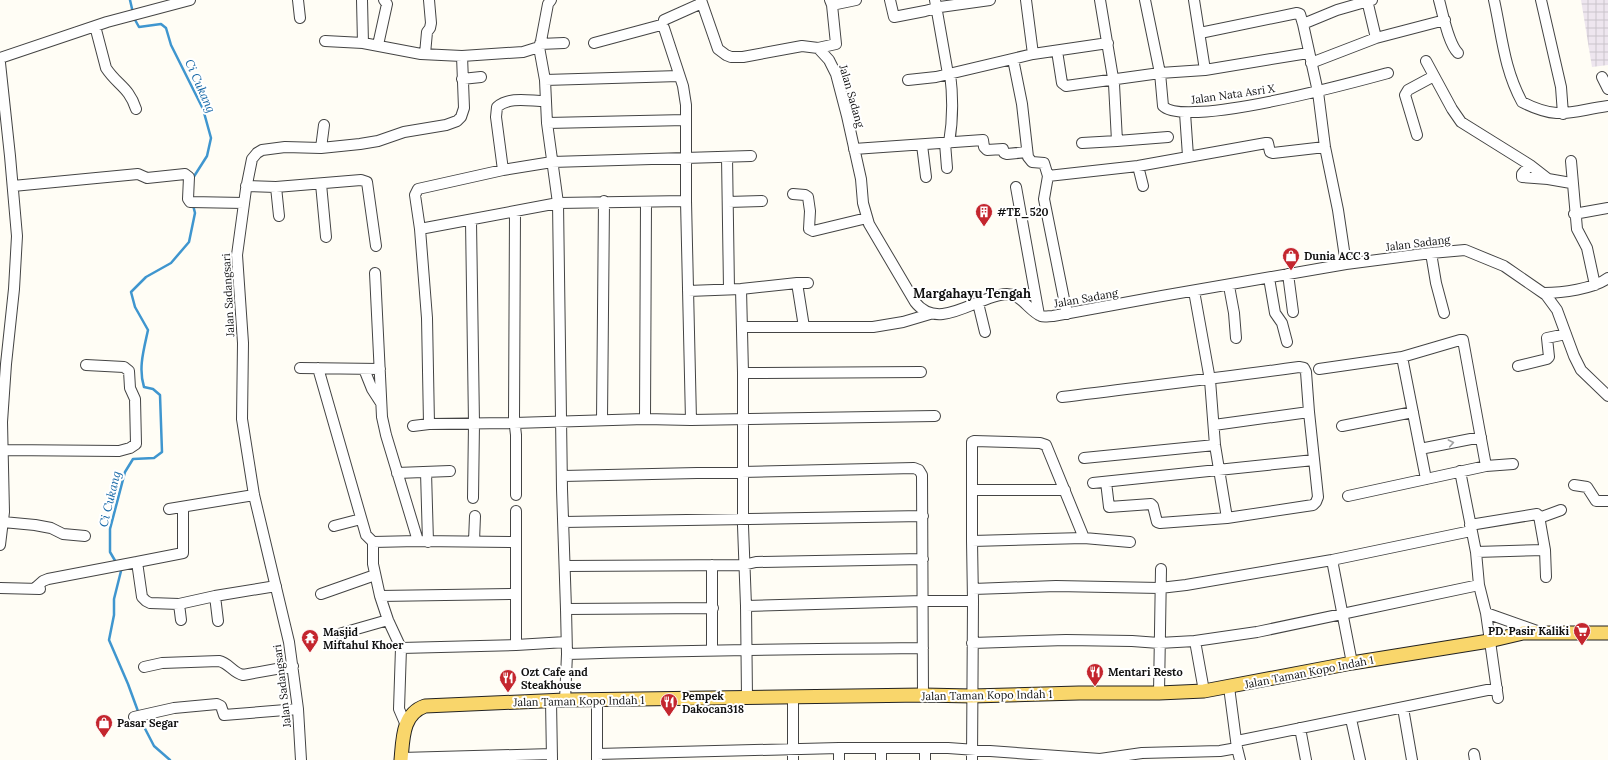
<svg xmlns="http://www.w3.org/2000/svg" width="1608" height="760" viewBox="0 0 1608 760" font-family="Lora,serif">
<defs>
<pattern id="industrial-grid" width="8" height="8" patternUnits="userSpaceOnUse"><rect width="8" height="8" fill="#eee6ef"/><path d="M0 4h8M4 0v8" fill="none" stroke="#cbc4cc"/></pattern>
</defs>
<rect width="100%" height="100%" fill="#fffdf5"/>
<path fill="url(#industrial-grid)" d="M1581,0H1608V65L1592,67Z"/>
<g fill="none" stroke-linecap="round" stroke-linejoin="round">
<path stroke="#3f96cf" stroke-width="2.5" d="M130,0L133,13
M134,18L139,27L161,24L166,28L171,45L203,109L211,138L207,156L193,178
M117,564L110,552V529L125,472L133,459L154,458L162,452L160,395L153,389L144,387C138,368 144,349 148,330L135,307L131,292L146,277L171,263L189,242L195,213L193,205
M120,568L121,571L114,599V615L109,640L128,684L139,714
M140,719L154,746L170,760"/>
<defs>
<path id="minor" d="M298,0L300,18
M362,0L363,43
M701,0L718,49L726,55L731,57H743L802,46L818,48L829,60L836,74L847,116L861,179L863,203L869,224L915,302C939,333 978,295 1007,294C1021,294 1029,311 1041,316C1044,317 1049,316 1053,316L1162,296L1346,264L1431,253L1465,250L1504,266L1546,295L1557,310L1574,356L1581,370L1608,396
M890,0L894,17L925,11L940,7L990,0
M935,0L948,74
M1026,0L1033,54L1108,43
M1145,0L1160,73L1163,106C1184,129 1355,82 1388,73
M1194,0L1205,70
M1367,0L1376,38
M1439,0C1443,14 1448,43 1458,53
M1494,0C1502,36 1504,69 1522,102C1559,121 1571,111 1608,106
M1541,0L1561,87L1563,114
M832,5L856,0
M664,20L702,3
M1303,24L1318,92L1325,147L1338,210L1346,264
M95,26L106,68C117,85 129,87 136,109
M1200,33L1297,13L1300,14L1303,24L1337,10L1372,0
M325,41L363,43L421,54L462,56
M594,43L661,25L664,28L683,86L686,105V201L691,420
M540,44L564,43
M378,45L387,4L384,0
M539,47L545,80L547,123L558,203L562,489L566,609L567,654L565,700
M818,48L836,44L832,5L830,0
M1057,51L1062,83L1066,86L1160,73L1205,70L1308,53
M425,54L427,32L430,28L431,23L429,0
M0,58L107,22L190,0
M1013,59L1022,104L1028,157L1032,162L1044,163L1048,176L1044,199L1067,314
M1426,61L1452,109L1461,122L1530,165L1548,179L1571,183
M0,63L10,156L17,236L14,289L6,364L2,422L4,512L0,545
M1311,63L1376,38L1445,20
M1602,77L1608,89
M462,79L481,77
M545,80L679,76
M908,80L936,77L1033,54
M1185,113L1188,156
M547,123L686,120
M1417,135L1405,95L1408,90L1434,76
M1117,141L1168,137
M945,143L947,168
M949,143C953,120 953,96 950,73
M1082,143L1117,141L1114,84L1100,0
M922,145L926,177
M321,148L324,125
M854,149L983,140L984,147L987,150L1003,149L1004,153L1007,154L1027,152
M727,157L729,289
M1571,161L1577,229L1587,248L1595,285
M1530,165L1522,174V177L1548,179
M1138,166L1143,186
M503,170L496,117L497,107C510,96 529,101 545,101
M1048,176L1138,166L1266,143H1268L1270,152L1273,153L1325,147
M321,184L326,237
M13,186L138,174L147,178L185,174L189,177L188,199L190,202L244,203
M246,186L276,187L361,180L367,182L376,246
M276,187L279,216
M1016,187L1039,315
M793,194L805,195L808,197L810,211L809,229L813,231L867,218
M728,202L762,201
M515,212L514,418L516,435V495
M1574,214L1608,208
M471,221L474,423L473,498
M420,229L558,203L686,201
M1431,253L1436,283L1444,313
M375,273L382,417L386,435L418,541L516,542
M1288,274L1293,312
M1269,278L1275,313L1282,323L1287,342
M797,283H808
M1229,286L1234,313L1236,338
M741,289L743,373V526L746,606L747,698
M688,291L741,289L797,283L804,327
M1194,291L1210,380L1215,445L1227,518
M1544,293C1561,293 1594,289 1608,278
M978,303L985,332
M742,327H873L903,322L930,314
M1402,357L1426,479
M1518,366L1547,359L1549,357L1547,338L1566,334
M300,368L380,369
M318,368L366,535L373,542L418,541
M364,369L372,389L381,403
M1319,369L1402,357L1460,340H1463L1486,466
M743,373L921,372
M1062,397C1141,387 1220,378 1299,367L1304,368L1306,372L1309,412L1318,497L1316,502L1313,505L1227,518L1160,523L1157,522L1153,506L1151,504L1109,507L1106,482
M645,419L646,202
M602,420L604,201
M429,424L427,318L420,229L415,195L418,189L503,170L552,162L751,156
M1214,425L1309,412
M413,426L429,424L514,423L645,419L691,420L935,416
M1342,426L1413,412
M1420,449L1481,437
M3,450L119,451L130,448L136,444L135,399L130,388L129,371L124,367L86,365
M1084,458L1215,445
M1460,471L1476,552L1479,585L1486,613L1498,698
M426,472L428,542
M397,473L450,471
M563,476L914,468L919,470L922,475L923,695
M1093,483L1314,460
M1574,485L1587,487L1596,501H1608
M972,490H1065
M1348,496L1486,466L1513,464
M169,509L254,495
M516,511V645
M1539,518L1561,510
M3,522L35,525L51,528L63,534L85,536
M563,522L923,516
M1470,525L1537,514L1539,516L1545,550L1546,577
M334,526L361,519
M474,541L475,516
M972,541L1084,538L1130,542
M373,542V564L380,596L388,620L401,648L399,709L405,723
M1476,552L1545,550
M1332,560L1352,663
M137,562L183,553V507
M712,565V649
M565,566L743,565L756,562L923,559
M0,588L40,589
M34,589L43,581L48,579L137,562L142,597L146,601L150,603L179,604L215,596L276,586
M973,589L1056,586L1160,588L1186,585L1332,560L1471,531
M321,594L375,575
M215,596L218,621
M380,596L516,594
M179,604L181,620
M746,606L923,601H973
M566,609L713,608
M1486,613L1537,631
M339,634L388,620
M1195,641L1204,691
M972,643L1066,640L1132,641L1159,643L1195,641L1257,632L1479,585
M401,648L516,645L566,642
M567,654C685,650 804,649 923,648
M144,667L162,663L219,661C229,663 233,673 243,675L293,666
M1159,693L1161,569
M793,698V760
M551,701L552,759
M597,701V760
M1403,708L1412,760
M134,717L174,708L217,704L221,706L224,715L298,709
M1351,719L1360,760
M1300,728L1306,760
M1237,741L1497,688
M1237,748L1240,760
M597,754L839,748H948L1100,759L1142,753L1220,751L1237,748L1229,687
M1474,754L1475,760
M401,758L552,754
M301,760L298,709L289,642L254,495L242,419L243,343L237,255L246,189L252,159L257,153L262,150L285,147L321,148L360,144L378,141L404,132L446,125L457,121L461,117L464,108L462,56L523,52L539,47L541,41L548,4L551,0
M839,760V748
M881,760V748
M925,760V748
M972,760L973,601L972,541V442L974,441L1040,443L1046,445L1084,538"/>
<path id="major" d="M401,760C403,739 402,714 425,706L565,700L923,695L972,696L1079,693H1159L1204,691L1352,663L1489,641L1523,633H1608"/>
</defs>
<use href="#minor" stroke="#444" stroke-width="12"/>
<use href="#major" stroke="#222" stroke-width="15"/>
<use href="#minor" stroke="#fff" stroke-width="10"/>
<use href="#major" stroke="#f9d66b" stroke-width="13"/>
</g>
<defs><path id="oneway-chevron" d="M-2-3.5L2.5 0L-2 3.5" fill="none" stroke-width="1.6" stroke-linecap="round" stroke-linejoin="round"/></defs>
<use stroke="#a0a0a0" href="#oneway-chevron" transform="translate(1451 443) rotate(-11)"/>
<defs>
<symbol id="building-pin" viewBox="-11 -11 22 30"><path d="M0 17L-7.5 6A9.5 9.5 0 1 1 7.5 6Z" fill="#c4262e" stroke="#fff"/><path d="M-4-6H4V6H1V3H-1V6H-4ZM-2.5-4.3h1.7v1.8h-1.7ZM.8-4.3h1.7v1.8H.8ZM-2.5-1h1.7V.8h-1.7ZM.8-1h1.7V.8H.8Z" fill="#fff"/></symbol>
<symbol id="shop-pin" viewBox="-11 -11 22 30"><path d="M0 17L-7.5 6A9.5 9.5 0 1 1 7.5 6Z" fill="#c4262e" stroke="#fff"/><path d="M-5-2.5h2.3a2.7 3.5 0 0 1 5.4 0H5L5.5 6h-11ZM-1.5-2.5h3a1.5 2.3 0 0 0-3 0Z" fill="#fff"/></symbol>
<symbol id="supermarket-pin" viewBox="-11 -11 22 30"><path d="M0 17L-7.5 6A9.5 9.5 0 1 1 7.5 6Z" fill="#c4262e" stroke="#fff"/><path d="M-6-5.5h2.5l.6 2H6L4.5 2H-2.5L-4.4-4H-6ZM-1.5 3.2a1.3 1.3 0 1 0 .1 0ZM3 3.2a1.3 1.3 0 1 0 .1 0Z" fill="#fff"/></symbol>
<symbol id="temple-pin" viewBox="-11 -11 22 30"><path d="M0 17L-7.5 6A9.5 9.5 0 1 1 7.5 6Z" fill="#c4262e" stroke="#fff"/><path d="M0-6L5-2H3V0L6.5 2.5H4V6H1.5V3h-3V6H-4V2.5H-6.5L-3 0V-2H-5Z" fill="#fff"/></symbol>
<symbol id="restaurant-pin" viewBox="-11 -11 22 30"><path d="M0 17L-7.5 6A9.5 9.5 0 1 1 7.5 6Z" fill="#c4262e" stroke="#fff"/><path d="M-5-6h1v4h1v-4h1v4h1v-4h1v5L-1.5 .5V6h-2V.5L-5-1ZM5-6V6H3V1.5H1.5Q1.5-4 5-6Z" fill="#fff"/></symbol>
</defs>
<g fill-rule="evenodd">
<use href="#building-pin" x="974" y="202" width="20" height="27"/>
<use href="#shop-pin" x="1281" y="246" width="20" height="27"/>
<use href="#supermarket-pin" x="1572" y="621" width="20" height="27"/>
<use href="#temple-pin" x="300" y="628" width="20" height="27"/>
<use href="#restaurant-pin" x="1085" y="662" width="20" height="27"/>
<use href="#restaurant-pin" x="498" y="668" width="20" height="27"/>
<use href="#restaurant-pin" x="659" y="692" width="20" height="27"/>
<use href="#shop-pin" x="94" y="713" width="20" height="27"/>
</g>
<g text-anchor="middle" stroke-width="4" stroke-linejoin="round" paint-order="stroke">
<g font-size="11" fill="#111" stroke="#fff">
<text transform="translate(1233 94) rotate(-8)" y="4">Jalan Nata Asri X</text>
<text transform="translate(852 96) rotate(74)" y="4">Jalan Sadang</text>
<text transform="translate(1418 243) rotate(-7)" y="4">Jalan Sadang</text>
<text transform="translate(228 295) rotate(-93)" y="4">Jalan Sadangsari</text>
<text transform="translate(1086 298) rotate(-10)" y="4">Jalan Sadang</text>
<text transform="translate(1309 672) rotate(-11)" y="4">Jalan Taman Kopo Indah 1</text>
<text transform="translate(282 686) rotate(-97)" y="4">Jalan Sadangsari</text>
<text transform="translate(987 695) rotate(-1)" y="4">Jalan Taman Kopo Indah 1</text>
<text transform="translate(579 701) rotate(-1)" y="4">Jalan Taman Kopo Indah 1</text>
</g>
<g font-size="11" font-weight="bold" fill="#111" stroke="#fff" text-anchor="start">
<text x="997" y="216">#TE_520</text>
<text x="1304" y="260">Dunia ACC 3</text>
<text x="1569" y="635" text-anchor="end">PD. Pasir Kaliki</text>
<text x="323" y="636">Masjid<tspan x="323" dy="13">Miftahul Khoer</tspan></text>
<text x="521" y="676">Ozt Cafe and<tspan x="521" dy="13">Steakhouse</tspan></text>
<text x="1108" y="676">Mentari Resto</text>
<text x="682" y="700">Pempek<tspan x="682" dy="13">Dakocan318</tspan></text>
<text x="117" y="727">Pasar Segar</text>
</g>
<g font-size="12" font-style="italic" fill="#1768a6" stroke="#fff">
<text transform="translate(200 86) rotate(66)" y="4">Ci Cukang</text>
<text transform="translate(110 499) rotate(-76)" y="4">Ci Cukang</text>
</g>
<g font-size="13" font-weight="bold" fill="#111" stroke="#fff">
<text x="972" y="298">Margahayu Tengah</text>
</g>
</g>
</svg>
